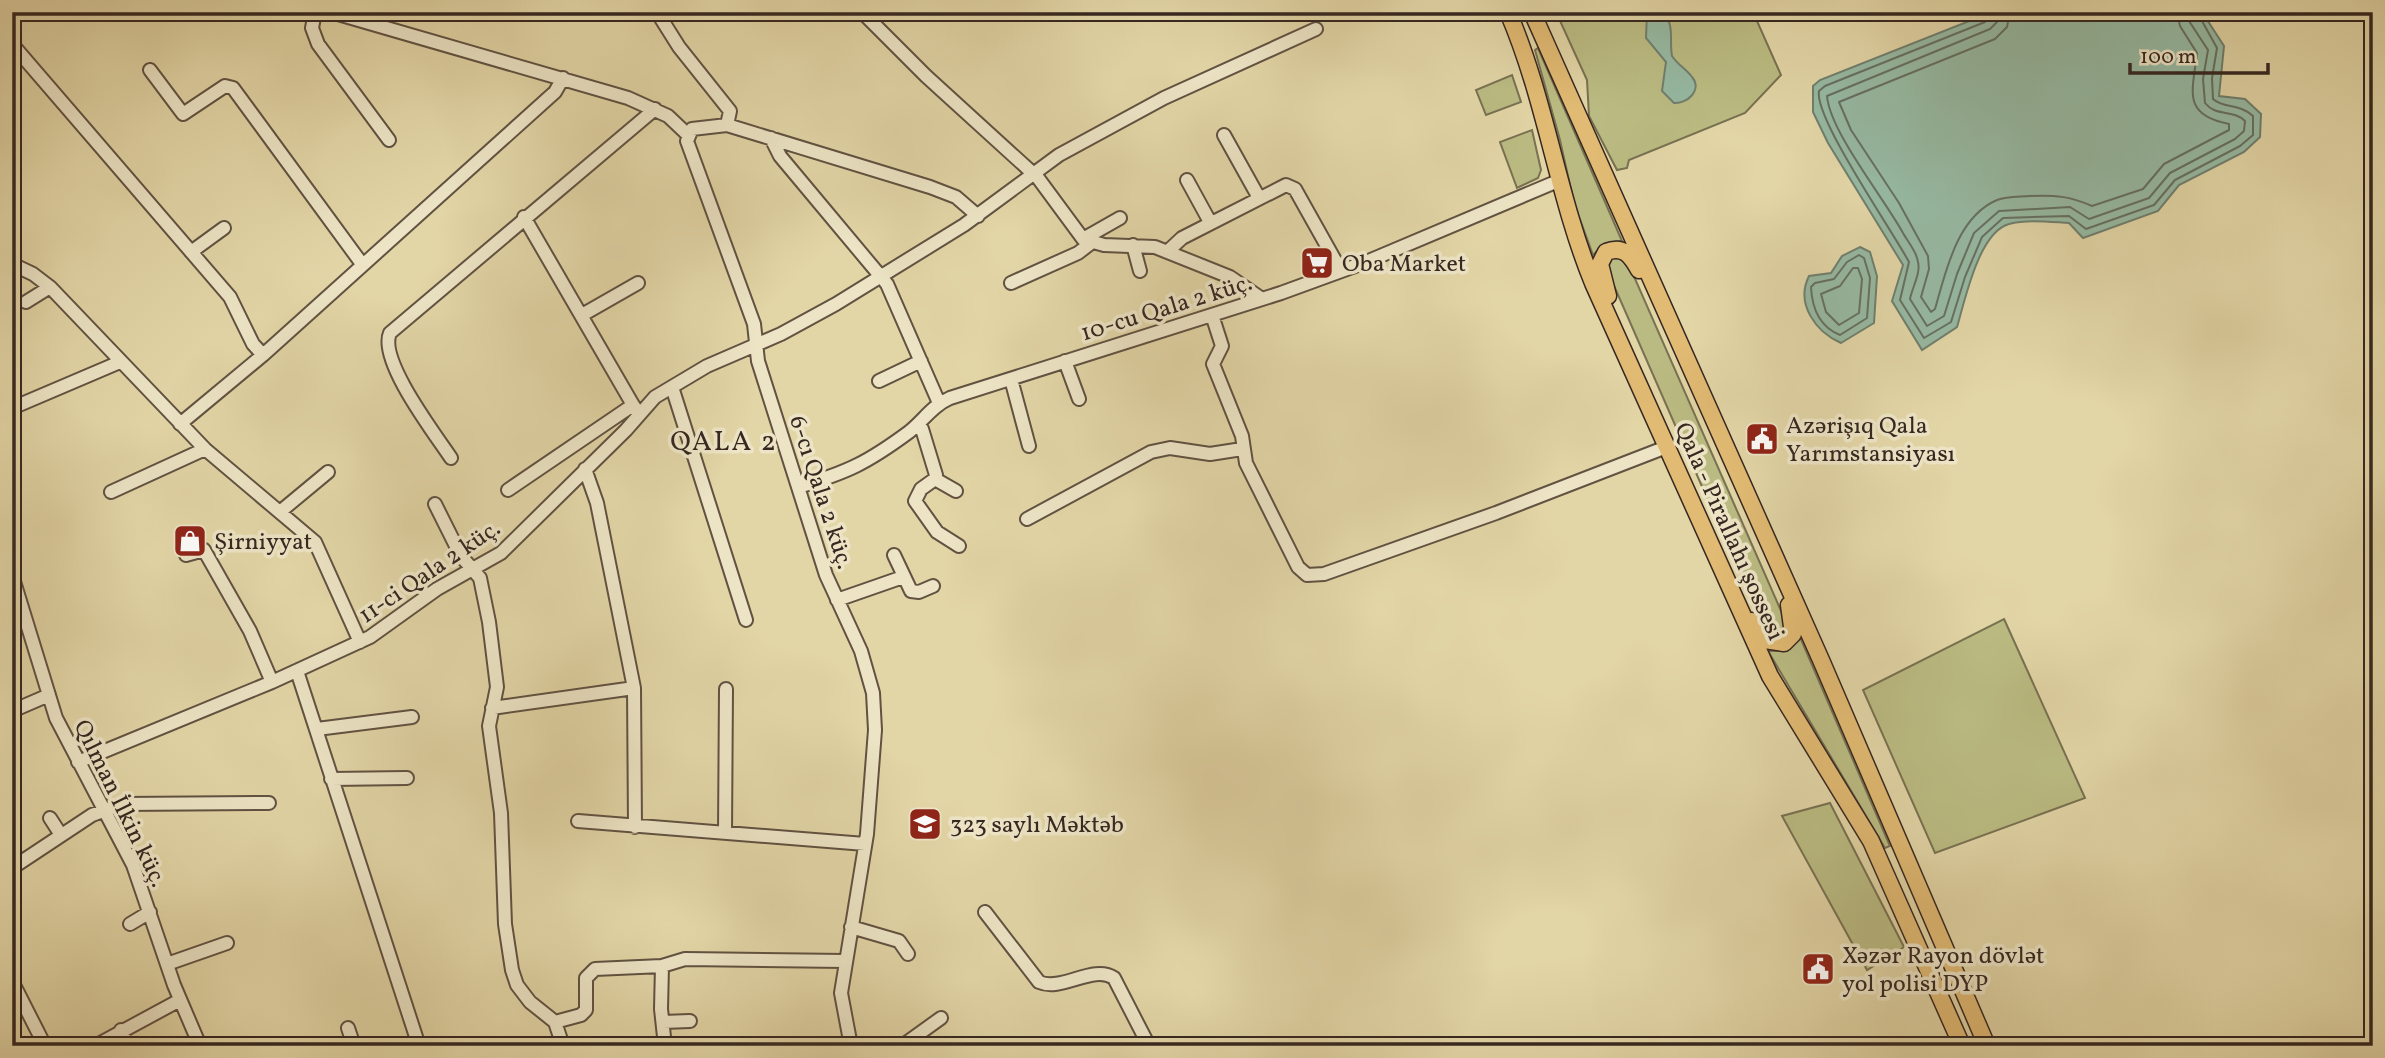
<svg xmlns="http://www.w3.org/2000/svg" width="2385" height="1058" viewBox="0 0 2385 1058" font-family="Vollkorn,serif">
<rect width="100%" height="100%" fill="#e2d5a6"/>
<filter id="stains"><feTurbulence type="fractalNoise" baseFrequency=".00286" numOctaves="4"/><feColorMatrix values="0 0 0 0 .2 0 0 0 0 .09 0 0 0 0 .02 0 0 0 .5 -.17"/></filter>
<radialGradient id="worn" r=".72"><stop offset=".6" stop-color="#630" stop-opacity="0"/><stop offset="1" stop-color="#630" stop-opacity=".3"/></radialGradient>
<path fill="#babb82" stroke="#787152" stroke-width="2" d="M1556,12H1753L1781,75L1745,113L1629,160L1627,168L1617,170L1589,116L1587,80Z
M1538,48L1622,241L1605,243L1593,255L1574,203L1560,140L1535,50Z
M1512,75L1521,102L1486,115L1476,90Z
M1532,130L1541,170L1538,178L1517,188L1500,142Z
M1619,256L1629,265L1782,613L1785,629L1778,635L1768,634L1764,628L1608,272V260Z
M2004,619L2085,798L1935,853L1863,690Z
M1800,637L1890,846L1885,848L1768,651H1786Z
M1830,803L1904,947L1867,970L1782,816Z"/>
<path fill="#96b9a2" stroke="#707f6e" stroke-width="2" d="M1647,12C1680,12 1668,36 1672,56C1678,65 1686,69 1692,77C1703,90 1687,104 1674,103L1662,91L1666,62L1646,38Z
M1992,12H2202L2224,46L2219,96L2245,99L2261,114L2260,137L2244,152L2179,185L2158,211L2083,238L2069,223C2051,222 2027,219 2009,224C1979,232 1965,300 1957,327L1922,350L1892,301L1903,265L1828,143L1813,112V86L1820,80Z
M1860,247L1870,252L1877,276L1874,323L1841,343C1816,332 1795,304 1809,276L1831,273L1842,256Z"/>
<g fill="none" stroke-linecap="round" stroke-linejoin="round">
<path stroke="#667062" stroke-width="2" d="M1990,12L1985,22L1825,86L1819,91C1814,118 1892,230 1909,262L1900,300L1924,338L1951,322L1965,277L1982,237L2003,218L2069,216L2086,229L2154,205L2175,180L2240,146L2253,135V116C2239,103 2224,109 2213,99L2212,78L2217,48L2197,12
M1999,12L1997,22L1990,29L1827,96C1830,132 1884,198 1903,233C1908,242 1917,252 1918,262C1921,273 1912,288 1910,299L1927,326L1944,316L1957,274L1974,233L1999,211L2070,207L2089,219L2149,198L2170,173L2235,139L2244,131L2245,121C2233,109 2216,117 2205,103L2203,79L2208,50L2189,21L2188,12
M2010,12L2007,27L1995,39L1839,102L1851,130L1899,203L1928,256L1929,269L1921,297L1931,312L1935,309C1946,271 1957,217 1997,200C2007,196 2019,197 2030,196C2056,195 2069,196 2092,206L2143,189L2164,164L2229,130V124C2181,115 2193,90 2197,53L2180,26L2177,12
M1859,255L1864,258L1870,278L1867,318L1840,335C1820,327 1812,308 1811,287L1815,283L1834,279L1847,262Z
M1853,268H1858L1862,279L1859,313L1839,325L1826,312L1821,294L1840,286Z"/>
<defs>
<path id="minor" d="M315,12L312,28L318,44L389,140
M331,12L628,98L668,116L687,134
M657,12L679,47L730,111L727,125L692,129L687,141L754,324L758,361L826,575L861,651L873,693L875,730L867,834L841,993L851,1046
M862,12L926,76L1038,178L1083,239L1104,245L1155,247L1230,277L1262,299
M12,44L230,297L253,344L263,355
M150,70L183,114L225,86L233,88L362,264
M727,125L930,187L956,197L978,216
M1224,135L1258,196
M771,138L780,156L887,284L939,403
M1187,180L1210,222
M524,217L633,405
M1083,239L1120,218
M1133,245L1140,271
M191,252L224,228
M1167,252L1182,238L1286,185L1295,189L1341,271
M12,264L33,274L50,287L205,449L315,542L360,642
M1011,283L1078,253L1091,243
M26,302L50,287
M582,315L638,283
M1212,315L1222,346L1213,364L1242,436L1246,463L1298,567L1307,575L1324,574L1496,513L1669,446
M1065,361L1079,399
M1011,379L1029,446
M879,381L921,361
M672,387L746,620
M12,408L120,362
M180,424L263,355L555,92L563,78
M918,424L922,429L936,475L935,479L921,489L915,501L937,532L959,546
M451,458C435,434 378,360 390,333L655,109
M585,469L597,503L634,688L635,827
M935,479L956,491
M798,487C848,472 867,463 909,432C924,420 932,406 950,398L1281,293L1366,262L1558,181
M508,490L633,405L638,412
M111,492L205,449
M435,504L461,556L480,578L489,622L497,687L489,726L501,813L505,924L512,970L517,985L530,1002L555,1022L563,1046
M281,511L328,472
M1027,519L1151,452L1170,448L1210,454L1242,449
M186,555L204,550L250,631L272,682
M894,555L911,591L919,592L933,586
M12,575L56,718L133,865L174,985L200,1046
M837,600L903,577
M297,671L419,1046
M492,708L634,688
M12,711L49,695
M317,729L412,717
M78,762L272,682L370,637L437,589L501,553L626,430L655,397L707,366L781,334L836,304L964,225L1059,155L1164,98L1316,29
M331,779L407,778
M50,818L61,835
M578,821L865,844
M725,833L726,689
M12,868L92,815L122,804L269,803
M985,912L1039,982C1062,992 1093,964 1114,978L1149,1046
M130,924L150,912
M851,927L899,941L908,954
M167,964L227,943
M662,966L661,1009L665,1046
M12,981L45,1046
M555,1022L581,1015L586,1010V978L595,969L662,966L685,959L845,961
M663,1022L690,1021
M348,1028L354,1046
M121,1030L128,1046
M95,1046L180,1000
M902,1046L941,1018"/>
<path id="major" d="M1508,12C1546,100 1557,195 1593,283L1770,676L1871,841L1962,1046
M1532,12L1821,660L1987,1046
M1608,296L1600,264L1606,252C1624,245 1631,256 1639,270
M1752,621L1765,640L1784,643L1793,634L1789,605"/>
</defs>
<use href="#minor" stroke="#615242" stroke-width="16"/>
<use href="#major" stroke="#362721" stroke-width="19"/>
<use href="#minor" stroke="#ece4c5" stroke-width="12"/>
<use href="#major" stroke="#e1ba73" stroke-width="16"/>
</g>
<defs>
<symbol id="supermarket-square" viewBox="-11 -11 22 22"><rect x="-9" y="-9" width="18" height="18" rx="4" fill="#8f2418" stroke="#ece4c5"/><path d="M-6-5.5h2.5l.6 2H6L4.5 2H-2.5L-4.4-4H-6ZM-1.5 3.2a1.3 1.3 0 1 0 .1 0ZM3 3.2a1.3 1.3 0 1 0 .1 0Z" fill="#fff"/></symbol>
<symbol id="civic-square" viewBox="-11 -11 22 22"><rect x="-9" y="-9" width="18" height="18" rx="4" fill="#8f2418" stroke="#ece4c5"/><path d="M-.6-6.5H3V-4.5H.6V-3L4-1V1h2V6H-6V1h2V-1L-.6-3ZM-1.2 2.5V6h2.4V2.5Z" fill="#fff"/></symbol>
<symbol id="shop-square" viewBox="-11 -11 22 22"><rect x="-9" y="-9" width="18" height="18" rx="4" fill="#8f2418" stroke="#ece4c5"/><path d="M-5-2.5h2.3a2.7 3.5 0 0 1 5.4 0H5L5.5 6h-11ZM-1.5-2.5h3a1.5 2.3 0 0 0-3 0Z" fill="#fff"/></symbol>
<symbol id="school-square" viewBox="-11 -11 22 22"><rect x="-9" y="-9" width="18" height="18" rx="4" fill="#8f2418" stroke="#ece4c5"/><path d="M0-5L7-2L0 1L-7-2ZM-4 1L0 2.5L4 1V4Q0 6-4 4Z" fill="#fff"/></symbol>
</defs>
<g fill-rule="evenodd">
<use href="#supermarket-square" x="1298" y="244" width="38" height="38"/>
<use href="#civic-square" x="1743" y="420" width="38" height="38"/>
<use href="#shop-square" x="171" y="522" width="38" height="38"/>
<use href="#school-square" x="906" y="805" width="38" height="38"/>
<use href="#civic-square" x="1799" y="950" width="38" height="38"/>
</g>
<g text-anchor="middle" stroke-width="7" stroke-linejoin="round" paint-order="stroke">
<g font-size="24" fill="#362721" stroke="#ece4c5" text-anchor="start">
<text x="1342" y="271">Oba Market</text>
<text x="1786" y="433">Azərişıq Qala<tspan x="1786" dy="28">Yarımstansiyası</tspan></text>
<text x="214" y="549">Şirniyyat</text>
<text x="950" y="832">323 saylı Məktəb</text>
<text x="1842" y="963">Xəzər Rayon dövlət<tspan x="1842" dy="28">yol polisi DYP</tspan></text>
</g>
<g font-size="24" fill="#362721" stroke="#ece4c5">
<text transform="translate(1166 307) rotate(-17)" y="8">10-cu Qala 2 küç.</text>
<text transform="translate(822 492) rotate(72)" y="8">6-cı Qala 2 küç.</text>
<text transform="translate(1730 531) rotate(66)" y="8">Qala - Pirallahı şossesi</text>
<text transform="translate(429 571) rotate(-34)" y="8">11-ci Qala 2 küç.</text>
<text transform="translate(121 803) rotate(64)" y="8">Qılman İlkin küç.</text>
</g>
<g font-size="28" letter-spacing="2" fill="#362721" stroke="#ece4c5">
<text x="724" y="450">QALA 2</text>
</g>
</g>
<rect width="2385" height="1058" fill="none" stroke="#e2d5a6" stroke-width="42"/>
<rect x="14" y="14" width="2357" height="1030" fill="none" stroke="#362721" stroke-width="3.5"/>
<rect x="21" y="21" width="2343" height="1016" fill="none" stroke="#362721" stroke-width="2"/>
<path d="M2130 63v10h138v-10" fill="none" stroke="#362721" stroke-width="3.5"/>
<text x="2140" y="63" font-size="21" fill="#362721" stroke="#ece4c5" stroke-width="5" paint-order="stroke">100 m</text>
<rect width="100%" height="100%" filter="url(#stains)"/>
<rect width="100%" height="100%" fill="url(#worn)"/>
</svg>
